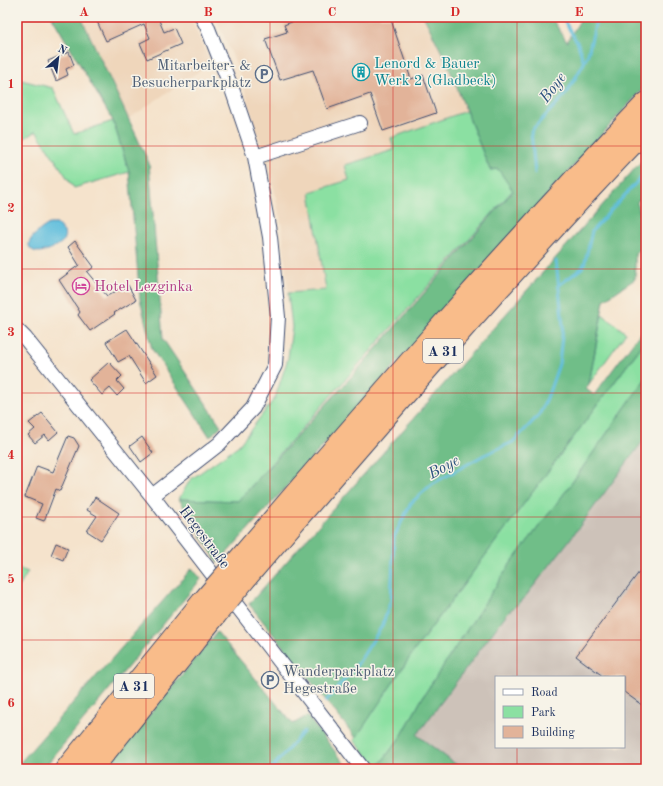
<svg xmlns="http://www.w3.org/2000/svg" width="663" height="786" viewBox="0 0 663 786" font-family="'Old Standard TT',serif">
<rect width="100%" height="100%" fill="#f7f3e8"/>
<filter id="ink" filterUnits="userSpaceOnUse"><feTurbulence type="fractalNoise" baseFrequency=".025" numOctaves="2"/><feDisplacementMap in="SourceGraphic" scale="8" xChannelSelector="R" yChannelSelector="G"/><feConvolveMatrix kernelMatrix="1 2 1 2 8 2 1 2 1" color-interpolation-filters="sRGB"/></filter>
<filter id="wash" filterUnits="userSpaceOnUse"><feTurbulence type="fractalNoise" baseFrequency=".012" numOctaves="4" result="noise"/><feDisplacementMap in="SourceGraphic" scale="16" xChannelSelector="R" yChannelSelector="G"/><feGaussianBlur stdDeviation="0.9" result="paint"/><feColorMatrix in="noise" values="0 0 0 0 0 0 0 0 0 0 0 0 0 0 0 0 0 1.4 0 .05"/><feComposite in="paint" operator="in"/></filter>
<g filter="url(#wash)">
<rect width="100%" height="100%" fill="#f5e3cc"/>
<path fill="#efd6bb" d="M81,17H190L211,63L128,119Z
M215,17H424L447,63L466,111L392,138L395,150L345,165L349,180L327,290L288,293L282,226L273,184L238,68Z"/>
<path fill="#cdc2b9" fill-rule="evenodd" d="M646,437V769H462L416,736L508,612L522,601L568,542ZM496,677H624V747H496Z"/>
<path fill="#8be0a2" stroke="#538880" d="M17,79L53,88L74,134L113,121L129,172L74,188L36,131L17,143Z
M466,111L490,170L498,169L513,190L238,501L179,499L190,480L239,445L275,398L288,358L292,327L288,293L326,290L310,192L349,180L345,165L394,150L391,138Z
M602,314L626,333L589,384Z
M646,340V378L566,491L511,563L424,695L402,735L377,768L354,740L414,651Z
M17,568L28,572L19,587H17Z"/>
<path fill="#70be88" stroke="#467673" d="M52,17H81L149,163L163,339L221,426L210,437L152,349L140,299L129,171L113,121Z
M424,17H551L567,42L582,17H646V85L218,563L179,499L238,501L353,375L513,191L498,169L490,170L447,63Z
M646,156V193L637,202L646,235V244L635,254V279L604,300L589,384L586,389L594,395L646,325V340L414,651L356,738L249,604Z
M646,378V437L568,542L522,601L508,612L417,735L462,769H377V768L402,735L424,695L511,563L566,491Z
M192,568L201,579L43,769H17V766Z
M217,632L293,724L307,716L349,769H105Z"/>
<path fill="#5fbedd" stroke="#3d769e" d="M49,224H57L64,232L65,239C61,245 42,255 34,251C19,244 42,228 49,224Z"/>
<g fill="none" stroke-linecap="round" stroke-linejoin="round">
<path stroke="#5fbedd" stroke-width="3" d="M584,63L588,54L597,17
M535,173L531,131L566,94L584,63L578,44L562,17
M558,286L582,268L585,262L592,231L646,172
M326,701L357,665L382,626L391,600L394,537L411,503L432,484L484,455L513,442L539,415L547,398L559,364L563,326L556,261
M271,769L304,731"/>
</g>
<g id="blocks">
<path fill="#e2b399" d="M95,17H159L158,18L164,32L174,28L181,44L147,59L140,43L150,38L144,24L106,41Z
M293,17H390L411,79L423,75L436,113L383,131L370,94L327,109L313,70L280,80L265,39L287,32L284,25L294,21Z
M69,52L74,65L66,69L68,75L56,81L48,61Z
M75,241L94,267L87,272L107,296L128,285L136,300L114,313L115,314L90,331L78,315L80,312L59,280L79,265L68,247Z
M127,329L157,375L146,383L129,356L118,362L106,342Z
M109,362L122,376L117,381L124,389L117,396L110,388L102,395L89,380Z
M42,413L58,432L49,440L45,435L35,443L28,435L35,429L29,423Z
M68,436L74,438L79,446L60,491L56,489L44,521L36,518L42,504L25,497L37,466L53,472Z
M142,437L153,453L141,462L130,446Z
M95,497L119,513L101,540L87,531L97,516L87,510Z
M56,543L68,548L63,560L51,555Z
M646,563V708L624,692V677H604L576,656Z"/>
</g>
</g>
<g filter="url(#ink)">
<use href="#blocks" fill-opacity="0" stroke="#3c4a6e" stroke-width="1"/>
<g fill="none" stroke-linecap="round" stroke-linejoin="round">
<defs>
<path id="minor" d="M255,157L360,123
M17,330L25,338L152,496L363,769
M152,496L219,444L253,408L275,365L278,317L270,237L255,157L233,92L207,26L202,17"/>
<path id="highway" d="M234,565C368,408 503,252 646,103
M247,577C377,426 508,274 646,130
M66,769L202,602
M92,769L215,616"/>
</defs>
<use href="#minor" stroke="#3c4a6e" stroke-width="16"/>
<use href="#highway" stroke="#3c4a6e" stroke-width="23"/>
<use href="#minor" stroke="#fff" stroke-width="14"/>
<use href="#highway" stroke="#f9bc8a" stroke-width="21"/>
<defs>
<path id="highway-bridge" d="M202,602L234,565
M215,616L247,577"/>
</defs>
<use href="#highway-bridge" stroke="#3c4a6e" stroke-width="23" stroke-linecap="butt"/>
<use href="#highway-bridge" stroke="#f9bc8a" stroke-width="21"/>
</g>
</g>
<path fill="none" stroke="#d62828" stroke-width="1" stroke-opacity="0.55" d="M146,17V769M270,17V769M393,17V769M517,17V677M17,146H646M17,269H646M17,393H646M17,517H646M17,640H646M517,747V769"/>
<defs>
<symbol id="building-ring" viewBox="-11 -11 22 22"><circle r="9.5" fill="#f7f3e8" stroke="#0f9aa8" stroke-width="1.5"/><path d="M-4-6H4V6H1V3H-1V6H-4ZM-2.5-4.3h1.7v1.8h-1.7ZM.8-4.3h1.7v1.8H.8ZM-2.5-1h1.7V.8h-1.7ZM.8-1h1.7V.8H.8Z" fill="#0f9aa8"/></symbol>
<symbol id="parking-ring" viewBox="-11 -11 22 22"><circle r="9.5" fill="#f7f3e8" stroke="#5c6f8a" stroke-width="1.5"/><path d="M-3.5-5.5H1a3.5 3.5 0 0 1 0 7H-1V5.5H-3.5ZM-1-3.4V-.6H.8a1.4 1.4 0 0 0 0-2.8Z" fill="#5c6f8a"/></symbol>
<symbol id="hotel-ring" viewBox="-11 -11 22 22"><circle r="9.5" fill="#f7f3e8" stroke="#d1479c" stroke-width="1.5"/><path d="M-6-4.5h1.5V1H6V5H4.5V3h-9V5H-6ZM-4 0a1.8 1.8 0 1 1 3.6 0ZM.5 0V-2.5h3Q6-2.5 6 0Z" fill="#d1479c"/></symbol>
</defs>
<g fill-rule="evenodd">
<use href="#building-ring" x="351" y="62" width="20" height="20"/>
<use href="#parking-ring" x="254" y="64" width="20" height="20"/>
<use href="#hotel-ring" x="71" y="276" width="20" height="20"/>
<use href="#parking-ring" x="260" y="670" width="20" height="20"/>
</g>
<g text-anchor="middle" stroke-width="3" stroke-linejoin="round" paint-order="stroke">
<g fill="#f7f3e8" stroke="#5d6a87" stroke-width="1">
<rect x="423" y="339" width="40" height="24" rx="3"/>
<rect x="114" y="674" width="40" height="24" rx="3"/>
</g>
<g font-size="14" font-weight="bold" fill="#1b2f5e">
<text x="443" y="356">A 31</text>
<text x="134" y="691">A 31</text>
</g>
<g font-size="15" fill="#0d838f" stroke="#f7f3e8" text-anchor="start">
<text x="374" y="68">Lenord &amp; Bauer<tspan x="374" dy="17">Werk 2 (Gladbeck)</tspan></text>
</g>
<g font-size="15" fill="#4e5e75" stroke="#f7f3e8" text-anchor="end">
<text x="251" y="70">Mitarbeiter- &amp;<tspan x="251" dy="17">Besucherparkplatz</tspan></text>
<text x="283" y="676" text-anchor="start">Wanderparkplatz<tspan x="283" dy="17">Hegestraße</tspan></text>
</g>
<g font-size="15" fill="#b23c85" stroke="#f7f3e8" text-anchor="start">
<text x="94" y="291">Hotel Lezginka</text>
</g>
<g font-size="15" fill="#1b2f5e" stroke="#f7f3e8">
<text transform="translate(205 537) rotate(53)" y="5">Hegestraße</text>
</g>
<g font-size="16" font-style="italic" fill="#2c537e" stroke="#f7f3e8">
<text transform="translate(552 87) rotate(-53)" y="6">Boye</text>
<text transform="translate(443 466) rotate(-29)" y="6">Boye</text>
</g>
</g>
<rect width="663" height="786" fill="none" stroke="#f7f3e8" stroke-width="44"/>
<rect x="495" y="676" width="130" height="72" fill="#f7f3e8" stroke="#9fa5b1"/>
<rect x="503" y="689" width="20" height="6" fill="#ffffff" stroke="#9fa5b1"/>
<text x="531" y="696" font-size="12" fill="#1b2f5e">Road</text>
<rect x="503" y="706" width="20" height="12" fill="#8be0a2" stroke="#9fa5b1"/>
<text x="531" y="716" font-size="12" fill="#1b2f5e">Park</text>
<rect x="503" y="726" width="20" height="12" fill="#e2b399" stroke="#9fa5b1"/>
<text x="531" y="736" font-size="12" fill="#1b2f5e">Building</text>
<g transform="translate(58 58) rotate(28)" stroke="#f7f3e8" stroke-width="3" paint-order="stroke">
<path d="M0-3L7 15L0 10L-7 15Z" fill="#1b2f5e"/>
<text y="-6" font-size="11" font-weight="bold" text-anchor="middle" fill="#1b2f5e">N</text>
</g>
<rect x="22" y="22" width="619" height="742" fill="none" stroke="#d62828" stroke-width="1.5"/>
<g font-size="13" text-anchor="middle" font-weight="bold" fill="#d62828">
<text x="84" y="16">A</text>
<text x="208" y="16">B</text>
<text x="332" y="16">C</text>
<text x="455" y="16">D</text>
<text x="579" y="16">E</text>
<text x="11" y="88">1</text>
<text x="11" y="212">2</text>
<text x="11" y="336">3</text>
<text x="11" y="459">4</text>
<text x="11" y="583">5</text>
<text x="11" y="707">6</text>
</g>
</svg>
